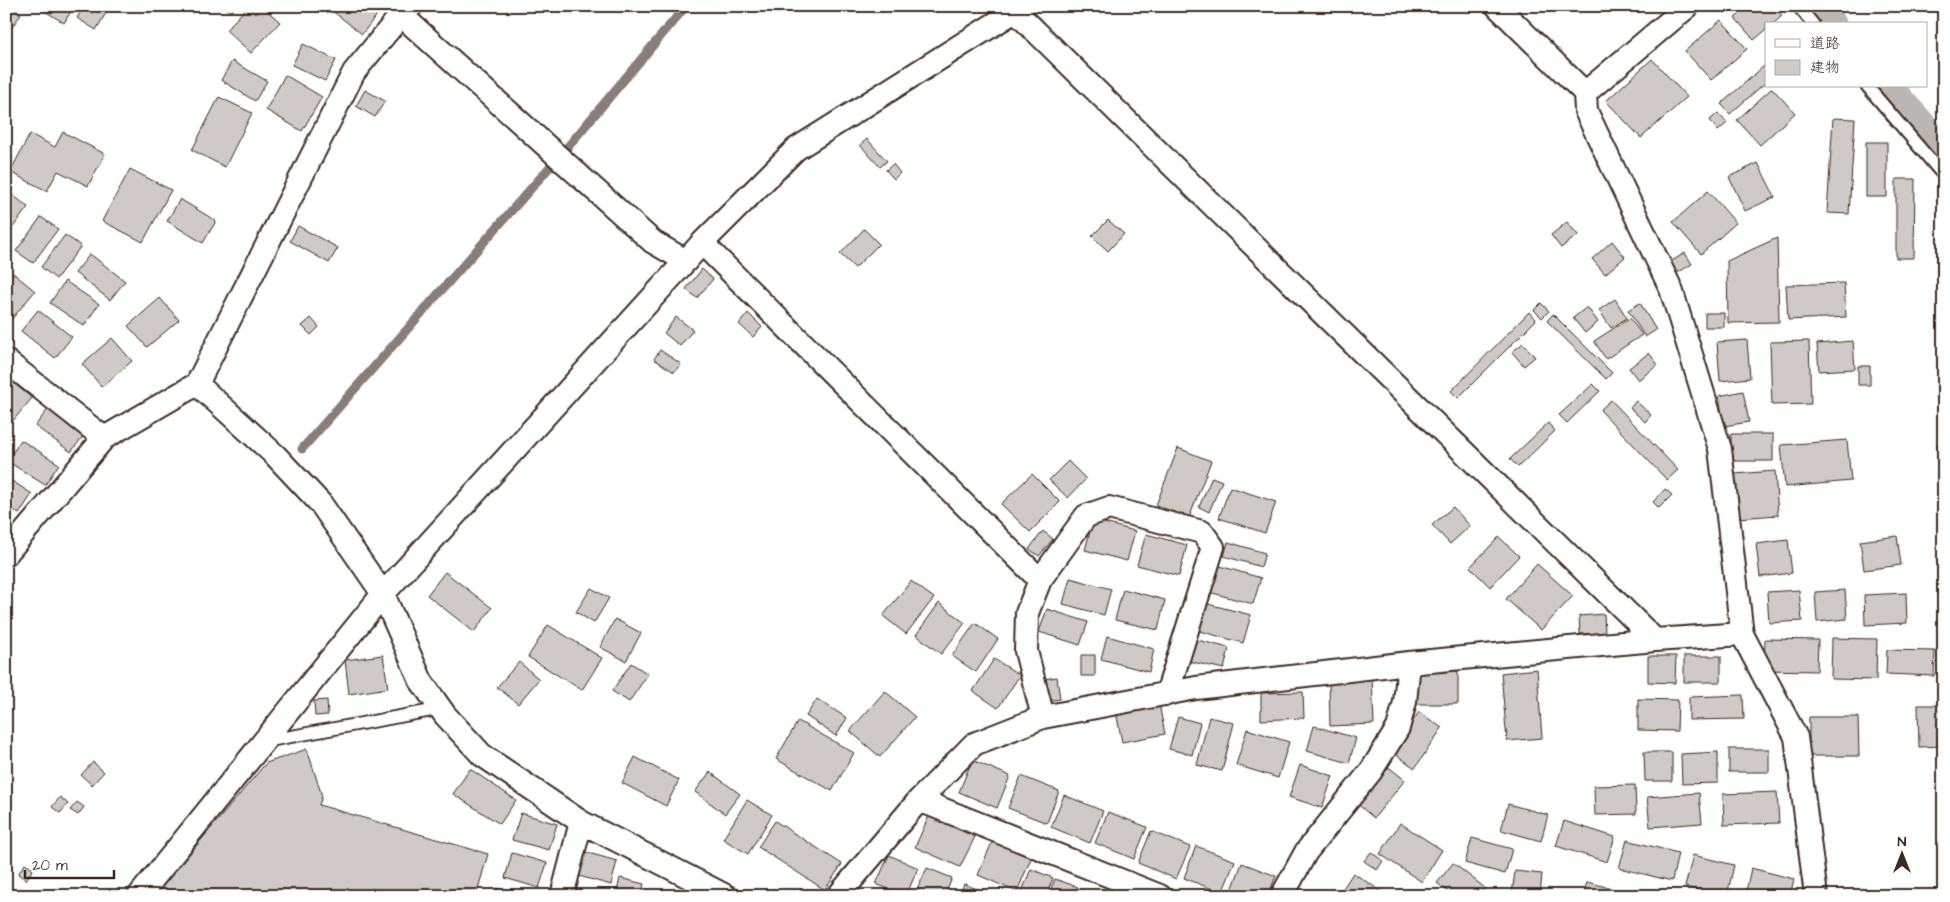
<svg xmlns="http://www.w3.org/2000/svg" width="1950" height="902" viewBox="0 0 1950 902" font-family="'Architects Daughter','Klee One',sans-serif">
<rect width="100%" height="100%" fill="#fff"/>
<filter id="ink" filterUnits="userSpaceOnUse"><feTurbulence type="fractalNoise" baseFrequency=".02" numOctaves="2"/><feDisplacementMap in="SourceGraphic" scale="10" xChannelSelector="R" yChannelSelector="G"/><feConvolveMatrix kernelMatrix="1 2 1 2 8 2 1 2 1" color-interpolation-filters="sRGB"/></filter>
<g filter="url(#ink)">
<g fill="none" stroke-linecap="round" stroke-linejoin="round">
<path stroke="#887e77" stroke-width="9" d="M302,449L570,144L686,6"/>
<path stroke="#bcb6b3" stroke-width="31" d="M1815,6L1831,24
M1886,86L1944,151"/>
</g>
<path fill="#cfcac7" stroke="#3b2a1e" d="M6,6H10L21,14L6,36Z
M41,6H74L64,23L40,8Z
M84,6H110L96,30L77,18Z
M222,6H235L231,12Z
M248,6H262L280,22L251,53L226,30Z
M326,6H384L362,34Z
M1749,6H1774L1782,16L1773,24H1766V30L1754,40L1735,18Z
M1721,20L1747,49L1711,80L1685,51Z
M303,44L336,60L325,81L292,65Z
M1652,59L1687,97L1641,138L1606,101Z
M232,61L267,81L255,101L221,80Z
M1764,66L1766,69V82L1730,114L1721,104Z
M285,75L322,97L302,131L266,110Z
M1772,88L1795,113L1760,145L1737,120Z
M365,90L385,101L375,117L356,106Z
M219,97L252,113L225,167L192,150Z
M1718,113L1727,123L1718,131L1710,120Z
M1833,118L1855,119L1849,214L1827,213Z
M63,132L105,154L88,186L58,171L47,191L10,172L30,134L55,147Z
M867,139L887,161L880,167L860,145Z
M1866,142H1887V197H1866Z
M1758,163L1775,197L1745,211L1729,177Z
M893,164L900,173L894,179L886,170Z
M130,169L171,190L143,242L102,221Z
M1896,179H1915L1914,258H1896Z
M1708,191L1736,223L1701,254L1673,222Z
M9,192L28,207L8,234L6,233V196Z
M180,199L216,221L203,243L167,221Z
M41,217L58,229L33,263L16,251Z
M1108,220L1124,234L1108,251L1092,236Z
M1567,222L1578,235L1561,248L1551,235Z
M298,226L338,248L329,263L290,241Z
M864,229L879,244L855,268L840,254Z
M65,235L81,246L56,279L41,267Z
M1777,238L1779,322L1728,323L1727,261Z
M1612,241L1625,257L1605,274L1592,259Z
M1685,253L1692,264L1674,275L1667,264Z
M90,254L125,281L110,300L75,273Z
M702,269L713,279L697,298L686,289Z
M13,273L35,291L11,320L6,316V281Z
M65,281L99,304L84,326L50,303Z
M1844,283L1846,317L1788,320L1786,285Z
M160,298L179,320L147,347L128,326Z
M1615,299L1627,318L1611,328L1599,310Z
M1541,303L1549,311L1542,318L1534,310Z
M1640,303L1656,330L1645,337L1628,310Z
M1587,307L1598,322L1585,333L1573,318Z
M38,310L72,337L55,358L21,331Z
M1529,312L1536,320L1458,398L1451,391Z
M748,313L762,327L753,337L739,324Z
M1705,313H1724V327H1705Z
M1553,314L1612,373L1606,379L1547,321Z
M676,317L693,330L680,346L664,333Z
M311,318L319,327L311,335L302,326Z
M1630,318L1642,335L1606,359L1594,341Z
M112,338L132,361L102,387L82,364Z
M1747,340L1750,378L1720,381L1717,342Z
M1809,341L1811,404L1772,405L1770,342Z
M1853,341L1855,369L1819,371L1817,344Z
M1523,343L1535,357L1524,366L1512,352Z
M660,350L681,364L674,372L654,359Z
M1649,353L1658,365L1638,380L1629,368Z
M1858,366H1870V385H1858Z
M6,377L32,398L6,429Z
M1593,384L1600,391L1567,423L1559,415Z
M1743,391L1749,422L1724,426L1719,396Z
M1611,400L1678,470L1667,480L1600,410Z
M1636,401L1651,415L1645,422L1630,408Z
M49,408L85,434L71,452L35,426Z
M1548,423L1555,431L1518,467L1510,459Z
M1731,434H1773V461H1731Z
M21,440L59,464L45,485L7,461Z
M1847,440L1851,481L1785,487L1781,445Z
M1944,442V490L1937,444Z
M1178,448L1211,461L1189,518L1156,505Z
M1068,461L1086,479L1068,498L1049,480Z
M1775,471L1778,515L1737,518L1734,474Z
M1032,474L1060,502L1030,532L1001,504Z
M6,477L32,494L19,514L6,505Z
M1212,477L1222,481L1209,512L1199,507Z
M1230,487L1276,502L1265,533L1219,518Z
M1665,489L1672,495L1659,508L1653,502Z
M1453,507L1470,526L1450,544L1432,525Z
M1093,520L1135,531L1127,561L1085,550Z
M1043,531L1053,539L1039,556L1029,549Z
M1146,534L1187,545L1179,576L1137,565Z
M1897,536L1901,565L1864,570L1860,541Z
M1499,537L1519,556L1490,587L1470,567Z
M1788,540L1792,573L1760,577L1756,544Z
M1228,542L1265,553L1261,567L1224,556Z
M1213,564L1261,578L1253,604L1205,591Z
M1537,564L1573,596L1541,630L1506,599Z
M445,572L492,608L474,632L427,595Z
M1070,578L1111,589L1104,615L1063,604Z
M911,581L934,598L906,634L883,616Z
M591,588L609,598L594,623L576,612Z
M1123,589L1165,600L1158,630L1115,620Z
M1799,590L1802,621L1769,623L1767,592Z
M1845,590L1847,619L1817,622L1815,592Z
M1906,593L1907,623L1865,625L1864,595Z
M939,603L965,623L941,654L916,635Z
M1204,603L1251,615L1243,643L1196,630Z
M1047,609L1088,622L1080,645L1039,632Z
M1604,614L1605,633L1580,634L1579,616Z
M615,619L641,633L626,661L600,647Z
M975,623L998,639L976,672L952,656Z
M548,625L602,658L582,690L528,657Z
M1107,636L1154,649L1149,672L1101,659Z
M1832,638L1877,639L1876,680L1831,679Z
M1193,639L1229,648L1224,669L1188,661Z
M1765,639L1818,640L1817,671L1764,670Z
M1887,650L1935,651L1934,676L1886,674Z
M383,655L388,688L349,694L345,660Z
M1081,655H1095V676H1081Z
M1648,656H1676L1675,683L1648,682Z
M1684,656H1721V682H1684Z
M994,659L1020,675L998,708L973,691Z
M519,662L539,679L518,704L497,687Z
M631,663L648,674L629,702L612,691Z
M1537,669L1542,738L1507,741L1501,673Z
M1415,671H1458V704H1415Z
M1057,677L1060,699L1046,701L1043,679Z
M1372,679L1374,724L1330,726L1329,681Z
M885,691L915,717L880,757L850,731Z
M1303,692L1304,718L1261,720V693Z
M1743,695L1744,719L1689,720V697Z
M817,699L847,718L836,736L806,716Z
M1638,699L1678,700L1677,731L1638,730Z
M327,700L328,715L315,716L314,701Z
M1159,704L1165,734L1122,742L1116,712Z
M1918,705H1944V746L1919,747Z
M1419,712L1442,728L1415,768L1392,752Z
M1178,717L1200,723L1192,755L1169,749Z
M1209,717L1234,723L1222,771L1197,765Z
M1809,717H1858L1859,756H1809Z
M798,721L854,753L832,791L776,759Z
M1314,726L1356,738L1349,763L1307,751Z
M1247,729L1289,742L1278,778L1236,765Z
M307,749L322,796L319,805L488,854L476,896H154L266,763Z
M1729,749H1769V772H1729Z
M1644,752H1672V781H1645Z
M1718,752V783L1682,784L1681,754Z
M635,757L679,780L666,806L622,783Z
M972,760L1010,776L997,808L959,792Z
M93,762L104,772L92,785L81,775Z
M1300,765L1333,776L1322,808L1289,797Z
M1386,765L1405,780L1374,818L1355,802Z
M470,769L516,800L500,824L453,794Z
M710,772L740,794L725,814L695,792Z
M1021,776L1059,791L1047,823L1008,808Z
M1635,785L1636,814L1595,815L1594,786Z
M1777,792L1779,823L1724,825L1723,794Z
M1699,793L1702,823L1650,827L1647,797Z
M1064,795L1103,811L1090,843L1051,827Z
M60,797L68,804L60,813L52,807Z
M747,800L772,815L748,854L723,839Z
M77,802L84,807L78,815L70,810Z
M1508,804L1548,815L1541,841L1501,830Z
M1108,812L1147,827L1134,859L1095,843Z
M521,813L557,824L549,850L512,840Z
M929,816L975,837L960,867L915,847Z
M775,821L842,864L825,890L758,847Z
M1564,821L1615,837L1607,862L1556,846Z
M1400,823L1442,850L1422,882L1380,854Z
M1151,831L1190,847L1176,879L1138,863Z
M1472,838L1512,849L1505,874L1465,863Z
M993,840L1032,856L1017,892L978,875Z
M1627,840L1678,853L1672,881L1619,868Z
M1196,846L1235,861L1222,893L1184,878Z
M585,852L617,861L611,885L579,876Z
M1371,852L1383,861L1377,870L1364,861Z
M512,853L547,863L539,888L505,878Z
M889,855L918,868L906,896L876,884Z
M1693,855L1734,865L1727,896L1685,887Z
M1242,863L1276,876L1268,896H1247L1232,890Z
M1453,863L1485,888L1479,896H1454L1437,883Z
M25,864L33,869L26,880L18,874Z
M927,868L952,878L945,896H930L917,890Z
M1751,868L1794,879L1790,896H1745Z
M1031,869L1053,878L1046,896H1020Z
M1515,871L1542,874L1540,896L1512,894Z
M1353,873L1389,896H1338Z
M620,878L644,884L641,896H616Z
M1055,879L1078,887L1074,896H1048Z
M1587,882L1629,893L1628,896H1583Z
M964,884L993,895L959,896Z
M1117,886L1138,896H1112Z
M496,888L523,896H494Z
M1080,889L1096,896H1077Z"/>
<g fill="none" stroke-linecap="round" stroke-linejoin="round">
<defs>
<path id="service" d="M1798,6L1813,24
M1867,86L1944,176
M267,741L440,709"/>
<path id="minor" d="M1010,6L1655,640
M1497,6L1585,93L1586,111L1671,289L1720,449L1742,634L1796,737L1816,896
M401,15L653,242L686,261
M1585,93L1688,6
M702,243L1040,580L1027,613L1026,651L1043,717
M6,361L104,438
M197,384L275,455L321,504L383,594L421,681L445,715L482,755L581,822L726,896
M6,554L104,438L197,384L354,72L401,15L411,6
M1040,580L1086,516L1109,508L1202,532L1213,547L1167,694
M919,800L1160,896
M139,896L383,594L702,243L796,149L1023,6
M562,896L581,822
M838,896L919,800L974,744L1043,717L1196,688L1409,663L1655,640L1742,634
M1282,896L1306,852L1371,771L1398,728L1405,702L1409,663"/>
</defs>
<use href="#service" stroke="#3b2a1e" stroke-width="15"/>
<use href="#minor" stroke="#3b2a1e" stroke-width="26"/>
<use href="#service" stroke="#fff" stroke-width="11"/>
<use href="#minor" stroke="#fff" stroke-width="22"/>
</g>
</g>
<rect width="1950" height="902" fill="none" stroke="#fff" stroke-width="25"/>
<rect x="12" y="12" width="1925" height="877" fill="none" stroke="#3b2a1e" stroke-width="2" filter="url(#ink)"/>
<rect x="1765" y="22" width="162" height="65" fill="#ffffff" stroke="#b1aaa5"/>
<rect x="1775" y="39" width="25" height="8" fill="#ffffff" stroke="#b1aaa5"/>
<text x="1810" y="48" font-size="15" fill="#3b2a1e">道路</text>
<rect x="1775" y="60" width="25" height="15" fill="#cfcac7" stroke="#b1aaa5"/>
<text x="1810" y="72" font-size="15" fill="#3b2a1e">建物</text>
<g transform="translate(1902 854)" stroke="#ffffff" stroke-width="4" paint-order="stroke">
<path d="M0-4L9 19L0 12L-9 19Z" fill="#3b2a1e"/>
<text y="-8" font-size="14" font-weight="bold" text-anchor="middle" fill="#3b2a1e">N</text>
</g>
<path d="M25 870v8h89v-8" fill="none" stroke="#3b2a1e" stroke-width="2.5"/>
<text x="32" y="870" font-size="15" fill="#3b2a1e" stroke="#ffffff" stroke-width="4" paint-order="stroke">20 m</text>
</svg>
